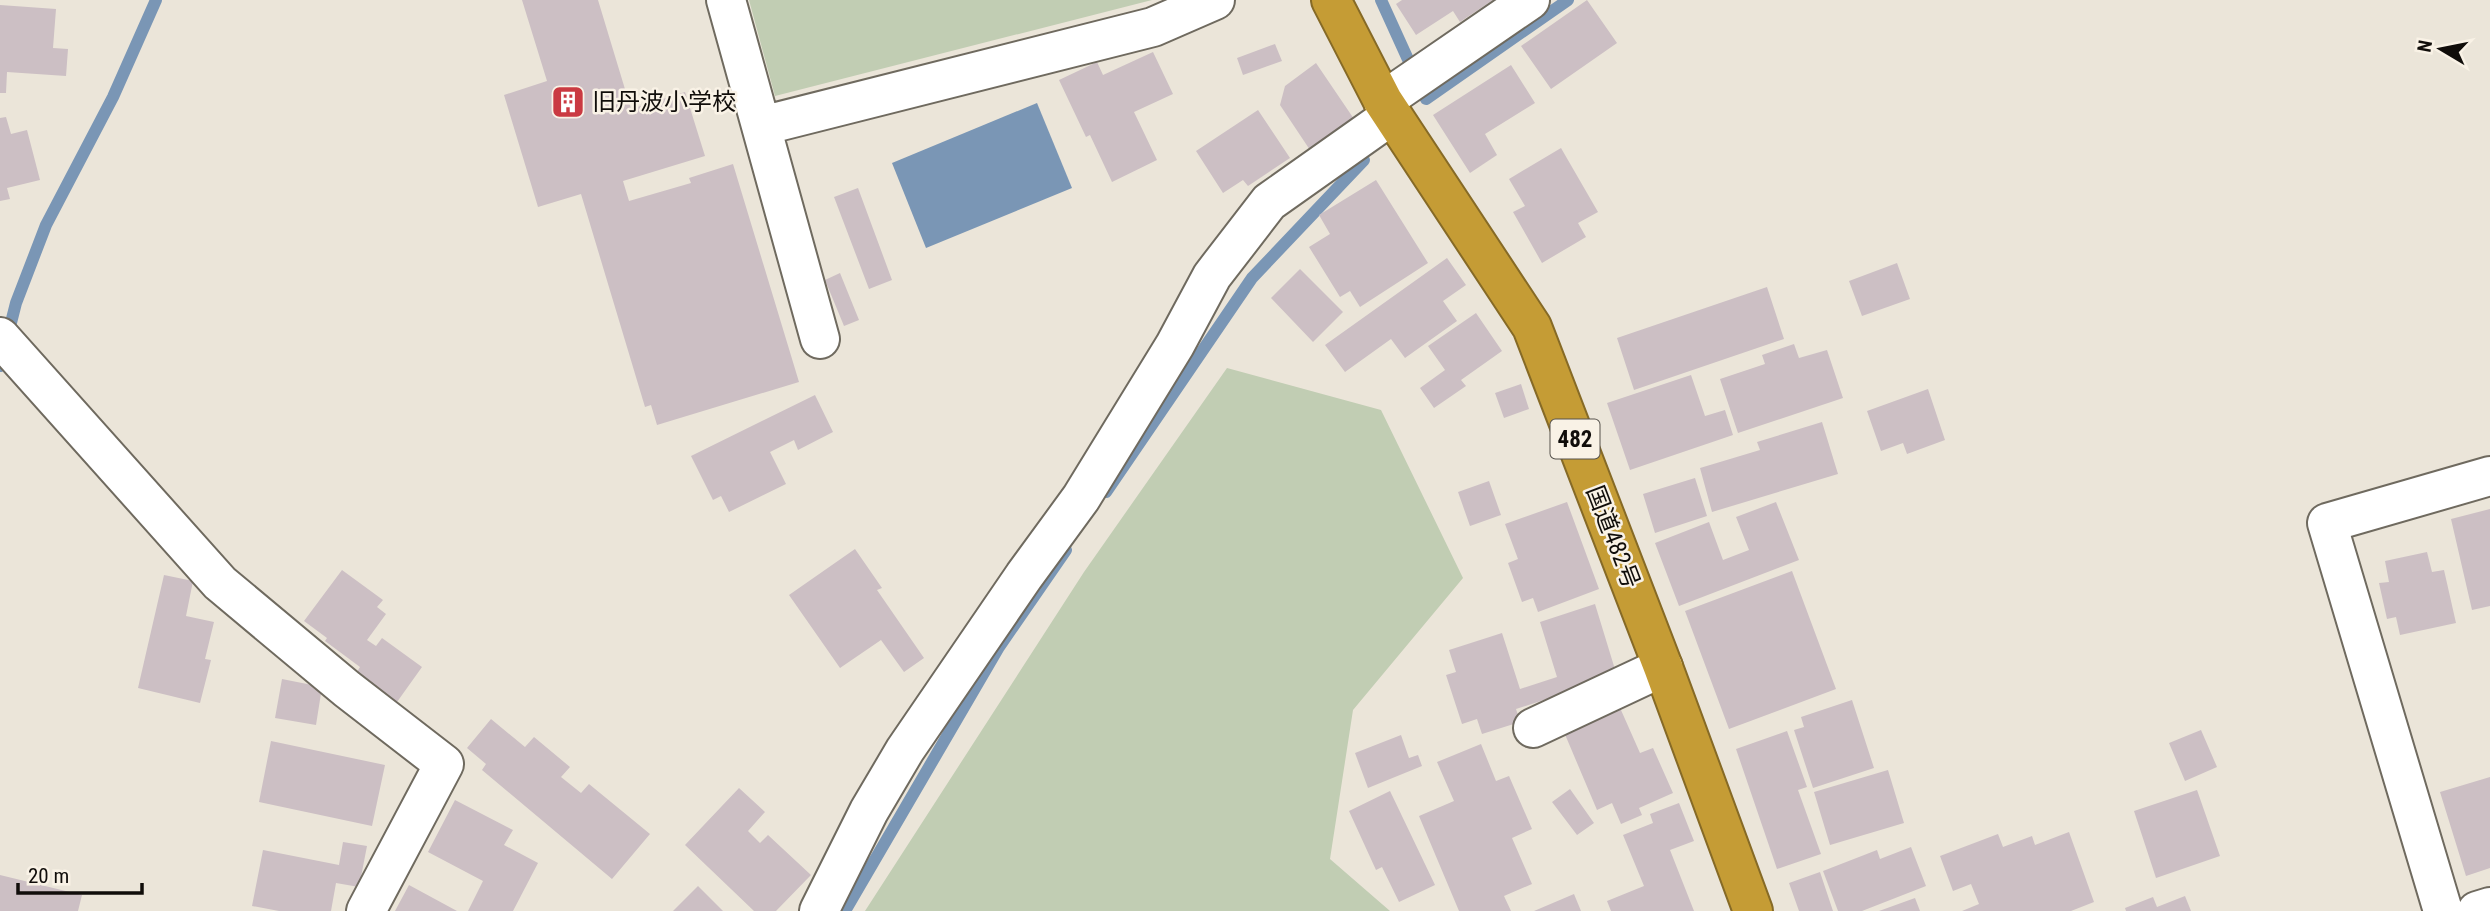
<svg xmlns="http://www.w3.org/2000/svg" width="2490" height="911" viewBox="0 0 2490 911" font-family="'Roboto Condensed','Noto Sans JP',sans-serif">
<rect width="100%" height="100%" fill="#ebe5d9"/>
<path fill="#c1cdb3" d="M749,0H1152L775,96Z
M1227,368L1381,410L1463,578L1353,710L1330,859L1390,911H865L1084,572Z"/>
<path fill="#7a96b5" d="M1037,103L1072,188L926,248L892,163Z"/>
<g fill="none" stroke-linecap="round" stroke-linejoin="round">
<path stroke="#7a96b5" stroke-width="12" d="M1381,0L1426,99L1568,0
M0,366L16,303L46,225L113,97L156,0
M1106,492L1252,278L1364,160
M845,911L999,647L1066,550"/>
</g>
<path fill="#ccbfc4" d="M522,0H598L631,109L685,92L705,156L623,181L629,201L691,183L689,178L733,164L799,382L657,425L651,405L645,407L581,194L538,207L504,95L547,81Z
M1402,0H1493L1460,22L1453,11L1416,35L1396,4Z
M1587,0L1617,43L1551,89L1521,46Z
M0,5L56,9L53,48L68,49L66,76L7,72L6,93H0Z
M1275,44L1282,61L1243,75L1237,58Z
M1153,52L1173,94L1134,112L1157,160L1112,182L1090,135L1086,137L1059,80L1097,62L1103,75Z
M1316,63L1354,119L1310,150L1280,105L1285,86Z
M1511,65L1535,103L1485,134L1497,155L1470,173L1433,115Z
M1258,110L1290,158L1248,186L1243,180L1223,193L1196,151Z
M6,117L11,134L27,130L40,180L7,188L10,199L0,201V118Z
M1561,148L1598,212L1578,223L1586,237L1542,263L1513,212L1525,206L1509,179Z
M1376,180L1428,263L1360,307L1350,291L1340,297L1309,247L1330,234L1319,215Z
M858,188L892,280L869,289L834,197Z
M1447,258L1466,285L1443,301L1457,321L1405,358L1391,339L1345,372L1325,345Z
M1897,263L1910,299L1862,316L1849,281Z
M1300,269L1343,312L1313,342L1271,298Z
M840,273L859,320L844,326L825,280Z
M1767,287L1784,339L1634,390L1617,338Z
M1476,313L1502,351L1461,380L1466,386L1434,408L1420,388L1445,370L1428,346Z
M1794,344L1799,358L1827,350L1843,398L1738,433L1720,379L1765,364L1762,355Z
M1691,375L1705,416L1725,410L1733,435L1630,470L1607,403Z
M1521,384L1529,409L1504,418L1495,393Z
M1928,389L1945,440L1907,454L1903,443L1881,451L1867,411Z
M815,395L833,432L798,450L794,440L770,452L786,484L729,512L721,496L713,500L691,456Z
M1822,422L1838,474L1712,512L1700,468L1760,450L1757,442Z
M1695,478L1707,516L1655,533L1643,494Z
M1489,481L1501,515L1470,526L1458,492Z
M1567,502L1599,589L1538,612L1533,598L1522,602L1508,563L1518,559L1505,524Z
M1776,502L1799,560L1679,606L1655,543L1709,522L1723,560L1749,550L1736,517Z
M2490,509V606L2472,610L2451,519Z
M855,549L882,588L877,590L924,658L904,672L881,640L840,668L789,595Z
M2427,552L2432,572L2444,570L2456,623L2400,635L2396,617L2387,619L2379,583L2389,582L2385,561Z
M342,570L383,600L377,607L386,614L367,640L376,646L382,638L422,667L397,702L357,672L360,667L325,641L327,638L304,621Z
M1792,571L1836,689L1729,729L1685,611Z
M164,575L193,581L186,616L214,622L205,659L211,660L200,703L138,688Z
M1595,604L1617,676L1516,709L1520,722L1482,734L1477,719L1462,724L1446,675L1456,672L1449,650L1502,633L1520,689L1557,677L1540,622Z
M282,679L322,687L316,725L275,718Z
M1852,700L1874,768L1813,788L1794,730L1804,727L1801,717Z
M1617,701L1640,753L1653,748L1673,793L1639,808L1642,815L1621,824L1612,803L1597,810L1561,725Z
M491,719L525,747L534,737L570,767L561,777L581,793L589,784L650,834L612,879L482,770L486,764L467,748Z
M2201,730L2217,767L2185,781L2169,743Z
M1787,731L1807,787L1798,790L1821,854L1777,869L1736,749Z
M1401,735L1409,758L1418,755L1422,766L1368,788L1355,753Z
M271,741L385,765L372,826L259,802Z
M1481,744L1496,781L1509,776L1532,829L1512,838L1532,884L1504,896L1511,911H1459L1419,816L1454,801L1437,762Z
M1888,770L1904,823L1830,845L1814,792Z
M2490,777V868L2466,876L2440,792Z
M739,788L765,812L748,831L760,843L768,835L811,875L776,911H754L685,845Z
M1570,789L1594,823L1577,835L1552,802Z
M2197,790L2220,856L2156,878L2134,811Z
M1390,791L1435,885L1399,902L1382,867L1376,870L1349,811Z
M455,800L513,830L504,845L538,863L513,911H468L483,881L428,852Z
M1679,803L1694,841L1670,850L1694,911H1611L1607,901L1644,886L1623,835L1653,823L1650,814Z
M2069,832L2094,902L2071,911H1962L1979,904L1971,884L1953,891L1940,856L1998,834L2003,847L2032,836L2035,845Z
M343,842L367,846L359,887L336,883L331,911H279L252,906L263,850L339,865Z
M1911,847L1926,886L1862,911H1838L1823,871L1877,850L1880,859Z
M1820,872L1833,911H1799L1789,883Z
M0,875L82,895L78,911H0Z
M409,885L457,911H395Z
M698,886L723,911H673Z
M1574,894L1581,911H1534Z
M2185,896L2191,911H2126L2125,908L2153,897L2157,907Z
M1915,898L1920,911H1879Z"/>
<g fill="none" stroke-linecap="round" stroke-linejoin="round">
<defs>
<path id="minor" d="M726,0L761,126L1153,27L1215,0
M1383,101L1530,0
M761,126L820,339
M0,337L220,583L347,689L444,764L366,911
M1533,728L1663,667
M819,911L869,811L905,750L1024,576L1081,498L1175,345L1212,276L1269,202L1392,115
M2443,911L2327,523L2490,476
M2477,911L2490,907"/>
<path id="highway" d="M1331,0L1383,101L1532,327L1663,667L1753,911"/>
</defs>
<use href="#minor" stroke="#6f6a5f" stroke-width="42"/>
<use href="#highway" stroke="#866a26" stroke-width="42"/>
<use href="#minor" stroke="#fff" stroke-width="38"/>
<use href="#highway" stroke="#c59c35" stroke-width="38"/>
</g>
<defs>
<symbol id="building-square" viewBox="-11 -11 22 22"><rect x="-9" y="-9" width="18" height="18" rx="4" fill="#ca3a42" stroke="#f9f2e6"/><path d="M-4-6H4V6H1V3H-1V6H-4ZM-2.5-4.3h1.7v1.8h-1.7ZM.8-4.3h1.7v1.8H.8ZM-2.5-1h1.7V.8h-1.7ZM.8-1h1.7V.8H.8Z" fill="#fff"/></symbol>
</defs>
<g fill-rule="evenodd">
<use href="#building-square" x="549" y="83" width="38" height="38"/>
</g>
<g text-anchor="middle" stroke-width="5" stroke-linejoin="round" paint-order="stroke">
<rect fill="#f9f2e6" stroke="#56524c" stroke-width="2" x="1550.5" y="419.5" width="49" height="39" rx="5"/>
<g font-size="23" font-weight="bold" fill="#100d0a">
<text x="1575" y="447">482</text>
</g>
<g font-size="24" fill="#100d0a" stroke="#f9f2e6" text-anchor="start">
<text x="592" y="110">旧丹波小学校</text>
</g>
<g font-size="24" fill="#100d0a" stroke="#f9f2e6">
<text transform="translate(1613 537) rotate(69)" y="8">国道482号</text>
</g>
</g>
<g transform="translate(2441 49) rotate(280)" stroke="#f9f2e6" stroke-width="5" paint-order="stroke">
<path d="M0-5L12 26L0 18L-12 26Z" fill="#100d0a"/>
<text y="-10" font-size="19" font-weight="bold" text-anchor="middle" fill="#100d0a">N</text>
</g>
<path d="M18 883v10h124v-10" fill="none" stroke="#100d0a" stroke-width="3.5"/>
<text x="28" y="883" font-size="21" fill="#100d0a" stroke="#f9f2e6" stroke-width="5" paint-order="stroke">20 m</text>
</svg>
